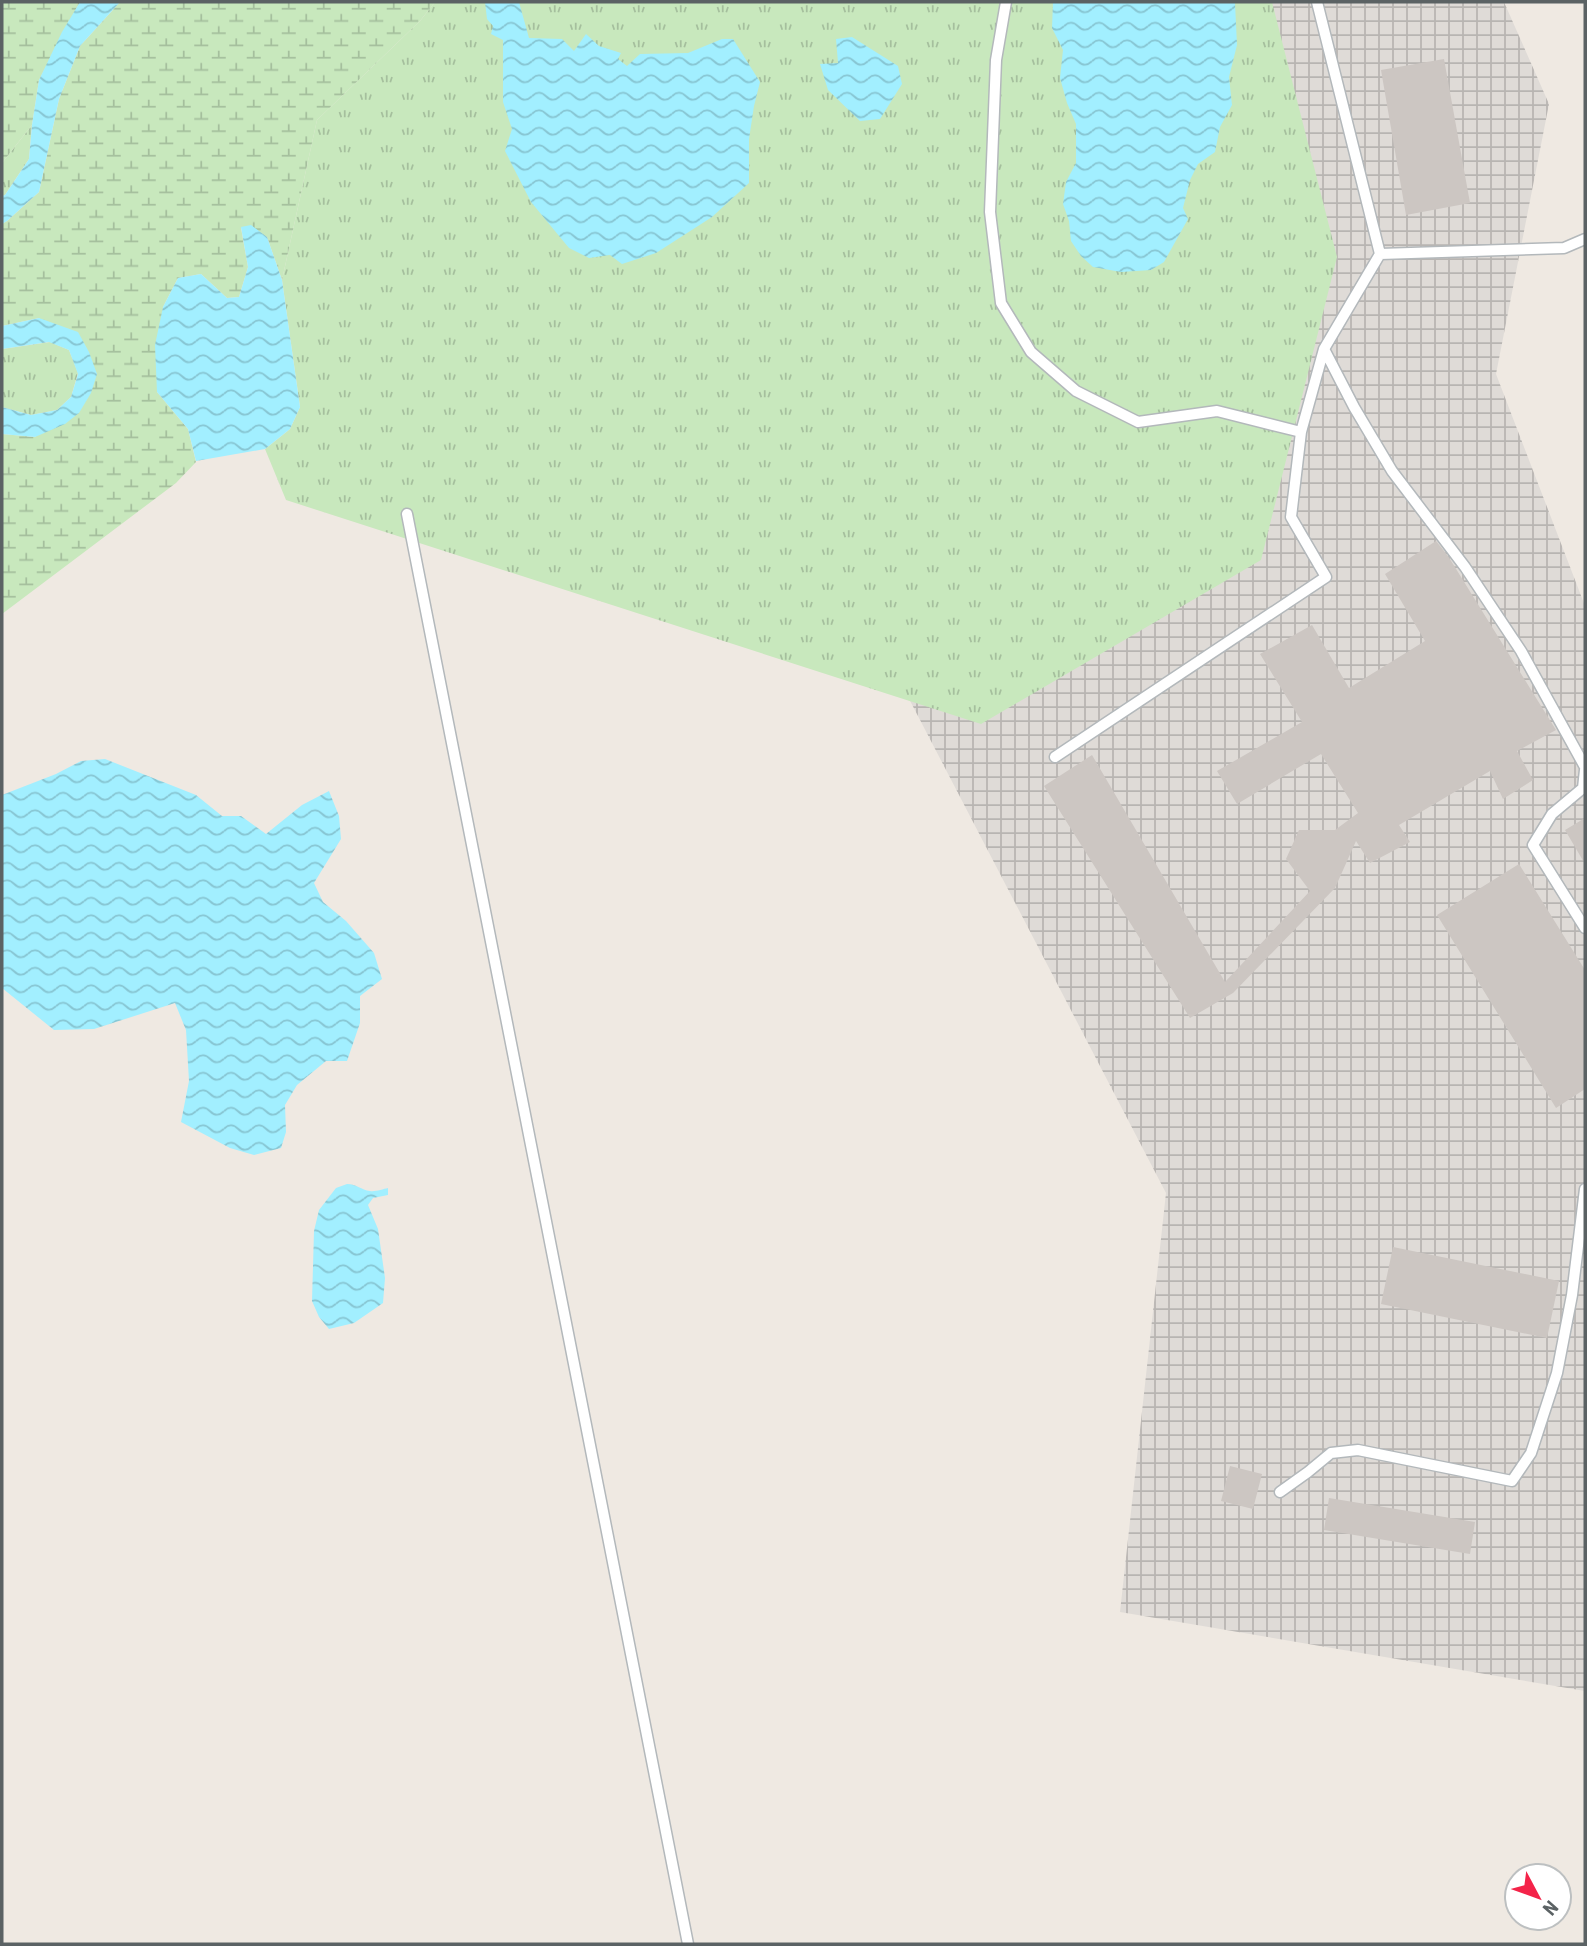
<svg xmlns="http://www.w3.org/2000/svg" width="1587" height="1946" viewBox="0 0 1587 1946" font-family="'Roboto Condensed',sans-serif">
<defs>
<pattern id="industrial-grid" width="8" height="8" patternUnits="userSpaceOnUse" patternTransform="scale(1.75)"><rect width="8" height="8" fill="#dfdbd7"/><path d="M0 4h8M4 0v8" fill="none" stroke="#b8b5b2"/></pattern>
<pattern id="grass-tufts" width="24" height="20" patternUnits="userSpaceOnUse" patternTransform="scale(1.75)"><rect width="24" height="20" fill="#c8e8bd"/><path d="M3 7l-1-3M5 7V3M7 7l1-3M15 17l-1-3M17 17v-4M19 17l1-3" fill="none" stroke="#a5bf9d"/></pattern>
<pattern id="wetland-marsh" width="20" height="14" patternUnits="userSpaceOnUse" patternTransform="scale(1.75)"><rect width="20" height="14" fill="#c8e8bd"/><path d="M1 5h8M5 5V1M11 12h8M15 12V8" fill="none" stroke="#a5bf9d"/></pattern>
<pattern id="water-waves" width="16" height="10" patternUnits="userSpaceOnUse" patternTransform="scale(1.75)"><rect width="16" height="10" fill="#a2efff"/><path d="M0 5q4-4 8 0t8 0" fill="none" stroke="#87c5d2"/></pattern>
</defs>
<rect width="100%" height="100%" fill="#efe9e2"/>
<path fill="url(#industrial-grid)" d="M622,2H1504L1549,104L1496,374L1585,606V1691L1120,1612L1166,1193L789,468Z"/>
<path fill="url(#grass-tufts)" d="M435,2H1272L1337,257L1261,560L981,724L286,500L265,449L290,429L300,407L282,280L317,120L420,21Z
M32,125L29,159L5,195L2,196V163Z
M50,342L69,350L78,373L71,397L57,410L31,415L2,407V349Z"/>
<path fill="url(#wetland-marsh)" d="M2,2H80L39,80L32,125L2,163Z
M120,2H435L420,21L317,120L282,280L267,237L241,228L248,267L239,297L227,298L201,274L178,278L163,307L157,392L188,429L196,462L176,483L2,614V434L35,437L97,374L39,318L2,326V224L7,221L39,192L59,99L80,46Z"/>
<path fill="url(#water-waves)" d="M80,2H120L80,46L59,99L39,192L7,221L2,224V196L5,195L29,159L32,125L39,80L62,32Z
M485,2H519L529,38L562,39L574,51L586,34L599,46L621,53L618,59L627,66L640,54L688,53L722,39H733L760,82L754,106L749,139V183L712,217L656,253L622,264L610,255L589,258L569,248L531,202L505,151L512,129L503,102V40L491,34L493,26L487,19Z
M1053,2H1234L1235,3L1237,45L1229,77L1232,105L1220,127L1215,152L1198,164L1190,180L1183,208L1188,219L1164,262L1151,270L1121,272L1093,267L1081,256L1071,241L1069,221L1063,204L1066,182L1076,163V124L1067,103L1060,78L1063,50L1052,28Z
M852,37L898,66L902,84L880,119L860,121L828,90L820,64L838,63L836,39Z
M251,225L267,237L282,280L300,407L290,429L265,449L196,461L188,429L157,392L155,345L163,307L178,278L201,274L227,298L239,297L248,267L241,227Z
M39,318L78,332L89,352L97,374L91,393L79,413L65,424L35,437L2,434V407L31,415L57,410L71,397L78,374L69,350L49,342L2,349V326Z
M105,759L196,795L222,816H241L266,834L302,805L329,791L339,816L341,839L314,883L323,902L346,921L374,953L382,979L360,996V1023L347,1061H326L297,1085L285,1105L286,1132L281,1148L254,1155L230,1148L181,1122L189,1081L186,1030L175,1003L94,1029L54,1030L2,988V795L56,774L81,761Z
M347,1184C357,1184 361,1190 370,1191C375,1192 383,1189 388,1188V1195L373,1198L368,1205L378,1229L385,1278L383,1303L354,1323L329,1329L319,1317L312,1301L314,1231L319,1210L336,1188Z"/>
<path fill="#ccc6c2" d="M1444,59L1470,203L1406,215L1381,70Z
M1436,541L1448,556L1556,730L1517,751L1533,780L1503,799L1490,771L1399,825L1410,842L1370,863L1356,841L1335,888L1233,993L1190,1018L1044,786L1092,755L1225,982L1310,891L1286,859L1299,830H1335L1358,813L1321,754L1237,804L1217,771L1302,722L1260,654L1312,625L1349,688L1425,641L1385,574Z
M1585,818V864L1565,830Z
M1519,864L1585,970V1089L1556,1108L1437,915Z
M1393,1247L1559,1281L1547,1338L1381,1304Z
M1230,1466L1262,1474L1253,1509L1221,1501Z
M1329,1498L1475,1522L1470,1554L1324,1530Z"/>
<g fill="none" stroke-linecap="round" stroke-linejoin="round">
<defs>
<path id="service" d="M1006,2L996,60L990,212L1001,303L1031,352L1076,391L1138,422L1217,411L1301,432
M1317,2L1380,254L1564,248L1585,239
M1324,349L1354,407L1392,471L1465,567L1521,651L1585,767
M407,514L688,1944
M1055,757L1326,577L1291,517L1301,432L1324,349L1380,254
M1585,770L1583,788L1552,814L1533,845L1585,928
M1280,1492L1308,1472L1331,1453L1358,1450L1512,1481L1531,1453L1557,1373L1572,1295L1585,1189"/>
</defs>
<use href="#service" stroke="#b3b8bb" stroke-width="13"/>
<use href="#service" stroke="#fff" stroke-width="10"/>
</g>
<rect width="1587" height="1946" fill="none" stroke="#5b6264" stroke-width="7"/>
<g transform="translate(1538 1897) rotate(131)"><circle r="33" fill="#ffffff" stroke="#bdc0c1" stroke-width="2"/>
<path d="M0-5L12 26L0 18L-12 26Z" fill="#f42349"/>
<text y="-10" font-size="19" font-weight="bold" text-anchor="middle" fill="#5b6264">N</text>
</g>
</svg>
